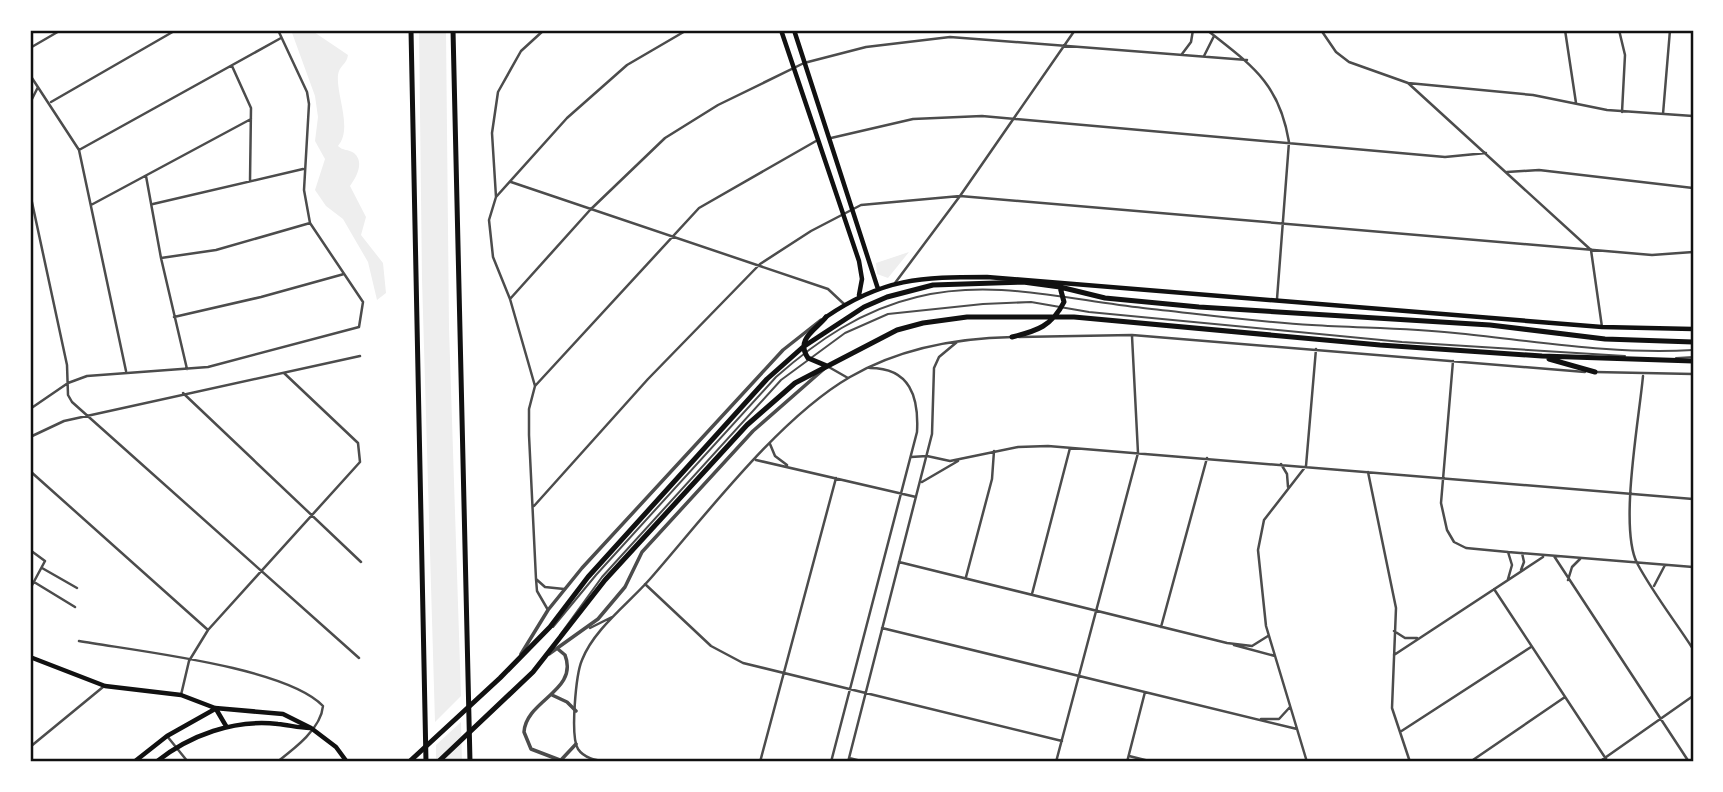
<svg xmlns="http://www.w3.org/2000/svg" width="1723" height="792" viewBox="0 0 1723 792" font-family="'Archivo Narrow',sans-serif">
<rect width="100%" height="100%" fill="#fff"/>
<path fill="#eee" d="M291,30H311L348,55C347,64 339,66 338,75C336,95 353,129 338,146C343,151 348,149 354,153C365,162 356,178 350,186L366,217L361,235L383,263L386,293L377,300L368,262L343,219L326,206L315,190L325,159L315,141L318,117L315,96Z
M419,30H446L449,328L461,696L435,722L422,279Z
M909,252L888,278L877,274L876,263Z
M461,722L462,762H436V745Z"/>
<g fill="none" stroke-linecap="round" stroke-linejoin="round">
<path stroke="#4c4c4c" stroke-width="2" d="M1676,358L1693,357
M553,627L596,575L776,377C818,340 862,310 917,297C993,278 1068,300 1143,308C1199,314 1256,322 1312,325C1360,328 1408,328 1455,333C1534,341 1615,355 1693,350
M560,635L602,577L781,380L845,333L888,314L983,304L1031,302L1089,312L1402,342L1625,356"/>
<path stroke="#4c4c4c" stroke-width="2.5" d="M544,30L521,51L498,92L492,133L496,197L489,220L493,257L510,299L535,386L529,409V435L536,579L537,591L548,610
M1207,30C1251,65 1279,82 1289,142L1277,299
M1321,30L1336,52L1349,62L1408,83L1591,250L1602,327
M1565,30L1576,103
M1619,30L1625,55L1622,112
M30,48L61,30
M1182,54L1191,42L1193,30
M1204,56L1214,36
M232,66L251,108L250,181
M30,75L79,150L126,371
M1408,83L1533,95L1607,110L1693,116
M51,102L176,30
M30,103L38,87
M1663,114L1670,30
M831,138L913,119L982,116L1445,157L1486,153
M79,150L281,38
M1507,172L1539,170L1693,188
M146,176L161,258L187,369
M511,182L828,289L844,304
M30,193L67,365L68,395L72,402L359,658
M496,197L567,118L627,65L687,30
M153,204L303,169
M91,205L251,119
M161,258L216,250L310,223
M895,283L960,196L1075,30
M510,299L590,210L665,138L718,105L804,63L866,47L950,37L1247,60
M174,317L261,297L344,274
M1019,337L1132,335L1585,372
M1453,361L1441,503L1447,530L1454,542L1466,548L1508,552L1693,567
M827,366L848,378
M1595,372L1693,374
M1643,376C1639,420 1619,527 1637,563C1653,593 1675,621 1693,649
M535,386L699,208L816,141
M183,393L361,562
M30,409L68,383L87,376L208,367L359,327L363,302L310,223L304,190L309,104L307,92L278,30
M30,437L64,421L360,356
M770,444L775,456L787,465
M911,457L927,456L950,461L1018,447L1048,446L1693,499
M756,460L916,497
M1281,464L1287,474L1288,487
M30,471L208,630
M1368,472L1396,608L1392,708L1410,762
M922,482L958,461
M534,506L648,379L760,264L811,231L861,205L960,196L1652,255L1693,252
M30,550L45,561L30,589
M1508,552L1512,565L1508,579
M1554,556L1689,762
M899,562L1227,643L1252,646L1268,636
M42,568L77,588
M1521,570L1524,562L1522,553
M966,577L992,479L994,451
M536,579L545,587L564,589
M1568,580L1572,567L1580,559
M34,582L75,607
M645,584L711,646L743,663L1062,741
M1654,586L1665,565
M1494,589L1608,762
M1032,594L1070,448
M1161,627L1207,458
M590,628L612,617
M882,628L1297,729
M1394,631L1405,638H1417
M79,641C136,651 286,667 323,706C321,729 294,749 277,762
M1234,645L1275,656
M1394,655L1543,557
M181,695L189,661L208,630L360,462L358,443L284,373
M1261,719H1279L1290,707
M1400,732L1531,647
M167,736L188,762
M30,747L103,687
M1129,756L1153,762
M849,758L865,762
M606,762C595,760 584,758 578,749C570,736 576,674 582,660C594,629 628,604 650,579C705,516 779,418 850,377C900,348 956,338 1013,337
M760,762L836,478
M831,762L917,432C919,397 910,368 870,368
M848,762L932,434L934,368L939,357L957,342
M1056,762L1138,453L1132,336
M1127,762L1145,692
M1307,762L1266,626L1258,550L1264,520L1306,466L1316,349
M1470,762L1565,697
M1599,762L1693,696"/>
<path stroke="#4c4c4c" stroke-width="3.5" d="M559,650L565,655C579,691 526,700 524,732L531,749L565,762
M521,654L548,610L582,568L783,350L821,320
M549,654L598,619L625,587L642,552L753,431L825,368
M552,695L567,702L576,711
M561,760L576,744"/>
<path stroke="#111" stroke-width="4.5" d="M781,30L859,261L862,279L859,295
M794,30L878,289
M826,317C883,278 921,277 987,277L1602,327L1693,329
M30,657L105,686L181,695L215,708L283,714L311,728L336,747L347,762
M216,709L226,726
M134,762L167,736L215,709
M156,762C190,735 234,719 278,724C289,725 299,728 310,728"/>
<path stroke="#111" stroke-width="5" d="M826,317C816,330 795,339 808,358L827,366
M1012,337C1037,331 1052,326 1064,302L1060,287
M1549,359L1595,372
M409,762L500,678L550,627L588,577L767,379L803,347L864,307L887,297L933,285L1023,282L1060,287L1105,298L1199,307L1490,325L1605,339L1693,342
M438,762L533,672L605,580L747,425L795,383L897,330L923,323L967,317H1074L1380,345L1542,356L1693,361"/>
<path stroke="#111" stroke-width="5" d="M411,30L426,762
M453,30L470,762"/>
</g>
<rect width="1723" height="792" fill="none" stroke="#ffffff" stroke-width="63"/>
<rect x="32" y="32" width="1660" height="728" fill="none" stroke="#111" stroke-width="2.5"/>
</svg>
